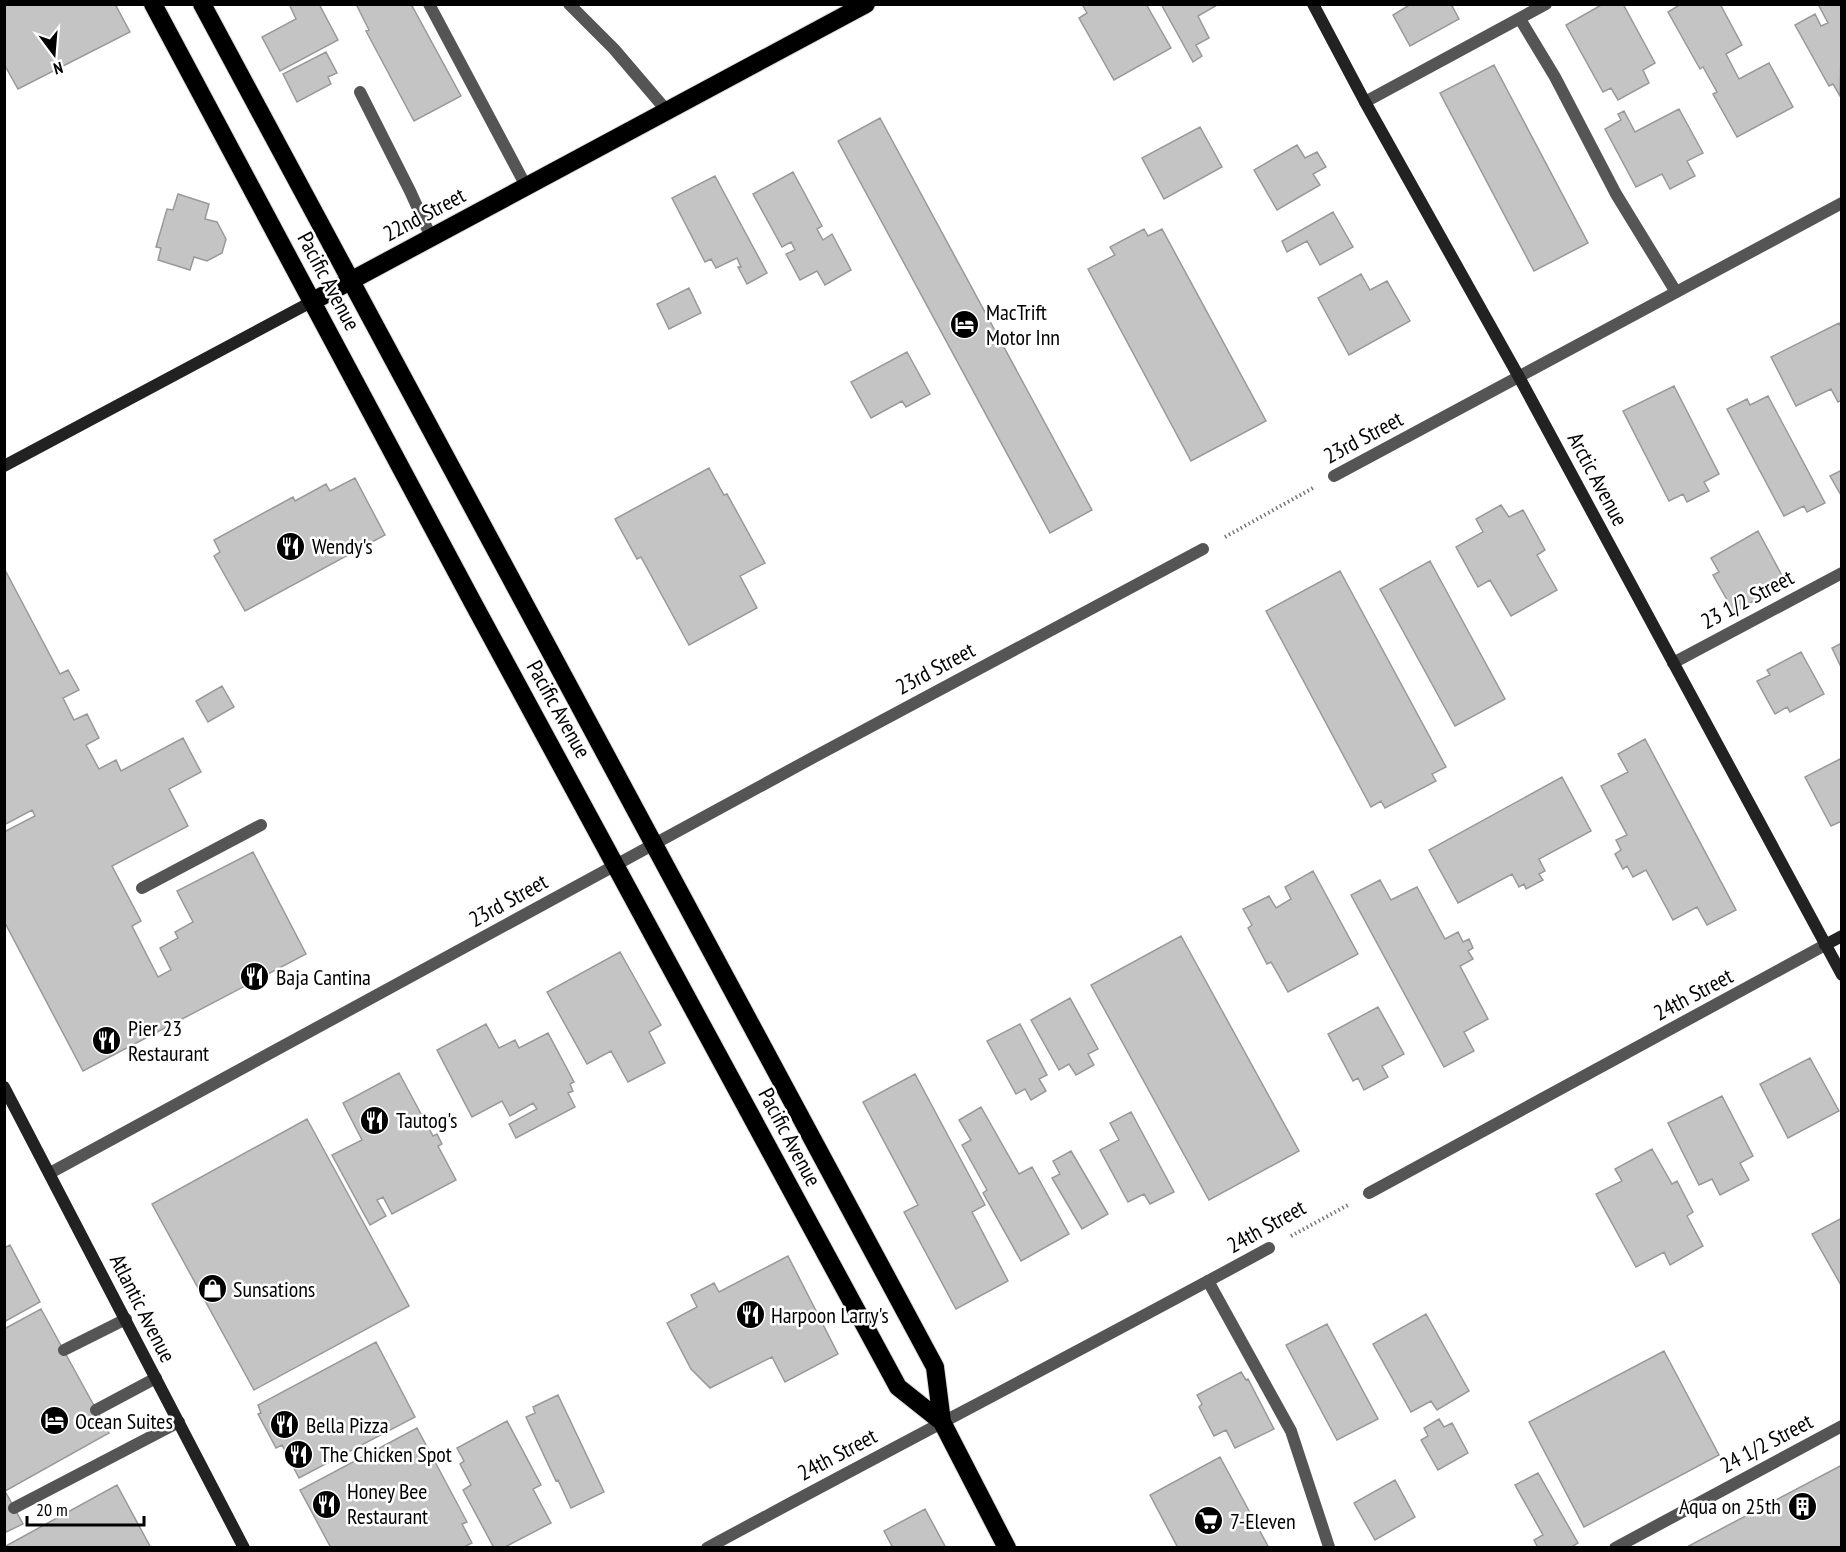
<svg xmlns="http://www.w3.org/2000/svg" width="1846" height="1552" viewBox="0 0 1846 1552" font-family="'PT Sans Narrow',sans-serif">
<rect width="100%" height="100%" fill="#fff"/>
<path fill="#c4c4c4" stroke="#999" stroke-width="1.5" d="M4,4H115L130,32L18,89L4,64Z
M293,4H319L338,40L280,71L262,37L296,19L290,6Z
M356,4H411L461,96L414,121L366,31L369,30Z
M1082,4H1146L1171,48L1114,80L1079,18L1087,13Z
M1161,4H1219L1198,16L1209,38L1196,45L1202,56L1193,62Z
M1411,4H1451L1459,19L1410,46L1393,15Z
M1603,4H1623L1655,63L1643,70L1649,83L1618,100L1611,88L1603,92L1566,25Z
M1681,4H1720L1742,45L1726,54L1739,79L1769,63L1793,107L1737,137L1713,94L1717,92L1703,67L1700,69L1668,12Z
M1818,4H1842L1840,96L1833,84L1829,86L1795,25L1815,14L1821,26L1828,23Z
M326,52L337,73L328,77L331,84L297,102L283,74Z
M1494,65L1588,243L1534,271L1440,93Z
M1679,109L1703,153L1687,161L1695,176L1670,189L1662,174L1636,187L1605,129L1621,120L1618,114L1624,111L1635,132Z
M880,118L1092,510L1050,533L838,141Z
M1200,127L1222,167L1164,199L1142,158Z
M1297,145L1305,158L1317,152L1326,167L1313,174L1320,185L1277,210L1254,170Z
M793,172L822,226L817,229L823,240L832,234L851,270L825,285L817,271L800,280L786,254L795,250L791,242L782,247L753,194Z
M715,176L767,273L747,284L738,267H741L737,258L716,268L711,259L705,262L672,198Z
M178,194L209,204L205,219L217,222L226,239L222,253L207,261L194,257L190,270L158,260L161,248L156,247L167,209L173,210Z
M1333,212L1353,247L1320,265L1307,241L1287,252L1282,241Z
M1144,229L1148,236L1162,229L1266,421L1191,461L1088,269L1115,255L1110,247Z
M1361,274L1370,290L1387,281L1410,321L1349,355L1318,298Z
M689,288L701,313L669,329L657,304Z
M1839,323L1842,329V400L1838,402L1831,389L1796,406L1771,357Z
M907,352L930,394L906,407L902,401L871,418L851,382Z
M1674,386L1719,474L1704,482L1709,491L1687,502L1683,494L1669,501L1623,411Z
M1768,396L1825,503L1807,512L1804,506L1784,516L1727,409L1747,399L1750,405Z
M709,468L724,495L727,494L765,563L740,576L757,608L689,645L641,557L637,559L615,519Z
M1842,470V497L1830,476Z
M355,478L385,535L245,611L214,556L220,552L214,540L293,497L295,501L326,484L330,491Z
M1501,505L1509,517L1523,510L1545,550L1537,555L1557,590L1511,616L1490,580L1478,587L1456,547L1483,532L1476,519Z
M1758,531L1786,583L1734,612L1713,575L1719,572L1711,558Z
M1430,561L1505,699L1455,726L1380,589Z
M4,568L60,674L68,670L79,690L63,698L74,720L87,714L99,738L86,745L99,769L116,760L121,771L183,738L201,772L169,789L188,826L112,866L141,921L132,926L158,977L171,970L160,948L178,938L175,932L193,922L177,891L253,852L306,954L83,1071L4,921V832L35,816L32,810L4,825Z
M1340,571L1446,767L1432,774L1436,781L1385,808L1381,801L1371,807L1266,611Z
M1842,643V667H1841L1832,648Z
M1801,652L1824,694L1790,712L1787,707L1775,714L1757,681L1770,675L1767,670Z
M222,686L234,707L208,722L196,701Z
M1645,739L1736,910L1707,925L1697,907L1673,920L1646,870L1633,877L1627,866L1623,869L1615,854L1621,850L1616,840L1627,835L1601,786L1628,772L1618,754Z
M1842,758V821L1831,826L1805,777Z
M1562,777L1591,831L1539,859L1545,871L1539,874L1543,880L1526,889L1524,884L1519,887L1512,874L1458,903L1429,850Z
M1313,871L1358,954L1288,992L1271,962L1267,964L1248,928L1252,925L1243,909L1269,896L1276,908L1291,899L1285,887Z
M1380,880L1391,900L1417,887L1445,939L1458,932L1463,942L1469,939L1473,948L1468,951L1473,959L1460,966L1488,1019L1464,1032L1474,1051L1444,1067L1351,895Z
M1181,936L1299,1151L1209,1200L1091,985Z
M620,952L661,1025L649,1032L665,1063L628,1082L611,1051L587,1064L547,992Z
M1070,998L1098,1049L1088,1054L1094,1065L1076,1075L1069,1064L1059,1070L1031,1020Z
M1378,1007L1404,1054L1382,1066L1388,1077L1364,1090L1358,1078L1353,1081L1328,1034Z
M486,1024L499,1048L515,1040L519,1048L548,1033L574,1082L570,1084L573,1091L568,1093L575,1107L516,1138L509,1124L537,1109L533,1103L510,1116L502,1101L472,1117L437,1050Z
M1020,1024L1047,1075L1039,1079L1046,1091L1031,1100L1025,1089L1016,1094L987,1041Z
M1810,1058L1839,1111L1788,1138L1760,1084Z
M399,1073L433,1136L437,1134L442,1144L438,1146L456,1180L392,1214L383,1197L377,1200L386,1216L370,1225L332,1155L362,1140L343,1103Z
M915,1074L985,1205L972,1212L1008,1281L956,1309L904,1212L918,1205L863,1102Z
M1722,1096L1753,1156L1740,1163L1749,1180L1720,1195L1712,1179L1699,1185L1668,1123Z
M981,1107L1019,1174L1032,1167L1069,1234L1021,1261L983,1193L987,1190L962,1145L971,1140L959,1120Z
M1131,1112L1174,1192L1150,1204L1144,1194L1128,1202L1100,1150L1119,1140L1110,1123Z
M307,1119L409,1306L254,1390L152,1204Z
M1652,1149L1672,1184L1677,1181L1693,1212L1687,1216L1703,1246L1670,1265L1664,1252L1636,1267L1596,1194L1622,1181L1615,1169Z
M1071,1151L1108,1214L1082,1229L1052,1178L1060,1174L1053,1161Z
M1842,1218V1287L1812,1234Z
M10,1245L40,1302L4,1322V1248Z
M788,1256L838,1354L785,1382L772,1357L710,1388L691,1369L667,1323L697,1307L691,1295L714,1283L719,1292Z
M41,1309L109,1433L5,1491L23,1524L4,1533V1329Z
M1426,1314L1469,1391L1437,1410L1431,1401L1411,1412L1373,1344Z
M1327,1324L1378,1419L1337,1440L1286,1345Z
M376,1342L415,1417L299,1478L282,1445L276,1448L258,1414L261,1413L258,1405Z
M1664,1351L1719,1455L1584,1527L1529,1422Z
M1241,1372L1246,1380L1248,1379L1274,1429L1235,1448L1226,1430L1214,1436L1199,1407L1202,1404L1197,1395Z
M558,1395L604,1492L571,1508L558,1480L556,1481L526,1417L535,1413L533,1407Z
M1439,1419L1444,1427L1452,1423L1468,1453L1438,1470L1421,1440L1428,1436L1424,1428Z
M507,1421L541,1485L533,1489L551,1523L503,1548H494L463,1490L471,1485L460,1464L464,1461L457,1448Z
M417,1428L467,1522L462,1524L472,1543L462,1548H331L300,1490Z
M1220,1457L1269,1548H1178L1150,1495Z
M1842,1465V1548H1685Z
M1538,1473L1578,1543L1570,1548H1538L1534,1540L1543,1535L1515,1485Z
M1395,1480L1415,1517L1375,1540L1354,1503Z
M117,1485L151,1548H4V1547Z
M925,1509L946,1548H893L884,1531Z"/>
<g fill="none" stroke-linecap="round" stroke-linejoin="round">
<defs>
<path id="highway" d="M153,4L472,601L898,1387L942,1422
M202,4L935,1367L942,1422L1007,1548
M313,301L866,4"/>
</defs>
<use href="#highway" stroke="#dbdbdb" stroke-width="20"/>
<path stroke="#777" stroke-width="4" stroke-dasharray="1.5 3" stroke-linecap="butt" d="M1225,537L1313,488
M1291,1236L1348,1205"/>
<path stroke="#555" stroke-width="12" d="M429,4L526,186
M569,4L614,49L667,111
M1520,19L1555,77L1616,194L1676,292
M360,92L410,191L431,237
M142,888L261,825
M1208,1281L1291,1431L1329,1547
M64,1350L126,1319
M96,1410L156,1378
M14,1508L179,1422"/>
<path stroke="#555" stroke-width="12" d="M1365,102L1546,4
M1334,476L1842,203
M1673,663L1842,573
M50,1173L814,757L1203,549
M1369,1193L1825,945
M707,1548C894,1447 1082,1350 1269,1248
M1615,1548L1842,1426"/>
<path stroke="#222" stroke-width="12" d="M1313,4L1365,102L1519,377L1842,975
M4,466L313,301
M1825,945L1842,936
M4,1087L244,1548"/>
<use href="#highway" stroke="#000" stroke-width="18"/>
</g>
<defs>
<symbol id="hotel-disc" viewBox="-11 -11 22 22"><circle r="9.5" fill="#000" stroke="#fff"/><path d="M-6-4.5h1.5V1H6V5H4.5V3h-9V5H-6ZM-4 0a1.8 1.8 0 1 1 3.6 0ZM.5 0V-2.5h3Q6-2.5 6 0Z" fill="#fff"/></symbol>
<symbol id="restaurant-disc" viewBox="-11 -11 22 22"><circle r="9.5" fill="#000" stroke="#fff"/><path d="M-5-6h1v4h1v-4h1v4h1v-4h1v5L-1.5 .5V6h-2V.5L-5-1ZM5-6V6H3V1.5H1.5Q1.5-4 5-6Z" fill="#fff"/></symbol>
<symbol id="shop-disc" viewBox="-11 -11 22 22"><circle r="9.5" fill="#000" stroke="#fff"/><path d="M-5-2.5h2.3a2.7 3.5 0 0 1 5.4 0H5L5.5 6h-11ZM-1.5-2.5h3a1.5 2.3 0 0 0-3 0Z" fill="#fff"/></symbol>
<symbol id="building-disc" viewBox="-11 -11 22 22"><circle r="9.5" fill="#000" stroke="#fff"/><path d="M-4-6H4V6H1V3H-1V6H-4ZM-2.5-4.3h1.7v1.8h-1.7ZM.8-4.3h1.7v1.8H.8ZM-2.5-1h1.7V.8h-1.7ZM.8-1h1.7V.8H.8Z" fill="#fff"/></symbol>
<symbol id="supermarket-disc" viewBox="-11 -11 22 22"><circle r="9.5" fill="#000" stroke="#fff"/><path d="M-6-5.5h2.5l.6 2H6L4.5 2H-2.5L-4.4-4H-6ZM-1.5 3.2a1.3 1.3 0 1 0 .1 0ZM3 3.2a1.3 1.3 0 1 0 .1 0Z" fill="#fff"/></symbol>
</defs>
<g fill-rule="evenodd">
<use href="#hotel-disc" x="948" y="308" width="33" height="33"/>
<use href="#restaurant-disc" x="274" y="530" width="33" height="33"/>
<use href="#restaurant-disc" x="238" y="960" width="33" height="33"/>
<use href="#restaurant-disc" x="90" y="1024" width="33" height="33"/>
<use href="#restaurant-disc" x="358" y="1104" width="33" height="33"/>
<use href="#shop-disc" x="196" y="1272" width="33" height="33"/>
<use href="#restaurant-disc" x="734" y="1298" width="33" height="33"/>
<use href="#hotel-disc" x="38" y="1404" width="33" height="33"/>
<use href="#restaurant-disc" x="268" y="1408" width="33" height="33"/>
<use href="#restaurant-disc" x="282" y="1438" width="33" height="33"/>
<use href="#restaurant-disc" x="310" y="1488" width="33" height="33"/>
<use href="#building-disc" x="1786" y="1490" width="33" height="33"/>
<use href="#supermarket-disc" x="1192" y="1504" width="33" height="33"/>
</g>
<g text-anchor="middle" stroke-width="5" stroke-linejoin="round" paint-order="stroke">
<g font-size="22" fill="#000" stroke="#fff">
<text transform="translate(424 214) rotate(-28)" y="8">22nd Street</text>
<text transform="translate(329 281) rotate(62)" y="8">Pacific Avenue</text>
<text transform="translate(1363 437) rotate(-28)" y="8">23rd Street</text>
<text transform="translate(1598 479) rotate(62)" y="8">Arctic Avenue</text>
<text transform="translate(1747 599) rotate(-28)" y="8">23 1/2 Street</text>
<text transform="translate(935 668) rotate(-28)" y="8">23rd Street</text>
<text transform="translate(559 709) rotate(61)" y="8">Pacific Avenue</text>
<text transform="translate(508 900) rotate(-29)" y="8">23rd Street</text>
<text transform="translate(1693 994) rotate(-28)" y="8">24th Street</text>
<text transform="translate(790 1137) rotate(62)" y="8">Pacific Avenue</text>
<text transform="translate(1266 1226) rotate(-29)" y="8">24th Street</text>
<text transform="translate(143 1308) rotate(63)" y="8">Atlantic Avenue</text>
<text transform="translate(1766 1443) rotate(-28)" y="8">24 1/2 Street</text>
<text transform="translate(837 1454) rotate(-28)" y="8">24th Street</text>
</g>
<g font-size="22" fill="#000" stroke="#fff" text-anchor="start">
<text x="986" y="320">MacTrift<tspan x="986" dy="25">Motor Inn</tspan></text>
<text x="312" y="554">Wendy's</text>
<text x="276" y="985">Baja Cantina</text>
<text x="128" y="1036">Pier 23<tspan x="128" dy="25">Restaurant</tspan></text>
<text x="396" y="1128">Tautog's</text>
<text x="233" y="1297">Sunsations</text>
<text x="771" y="1323">Harpoon Larry's</text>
<text x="75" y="1429">Ocean Suites</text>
<text x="306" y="1433">Bella Pizza</text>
<text x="320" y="1462">The Chicken Spot</text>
<text x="347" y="1499">Honey Bee<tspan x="347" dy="25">Restaurant</tspan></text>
<text x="1781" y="1514" text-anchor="end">Aqua on 25th</text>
<text x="1230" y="1529">7-Eleven</text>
</g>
</g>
<rect width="1846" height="1552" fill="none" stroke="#000000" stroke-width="12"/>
<g transform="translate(54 54) rotate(164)" stroke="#ffffff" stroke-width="4.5" paint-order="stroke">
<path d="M0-4.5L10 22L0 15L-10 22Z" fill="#000000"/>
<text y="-9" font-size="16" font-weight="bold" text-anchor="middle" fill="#000000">N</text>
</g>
<path d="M27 1516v9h117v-9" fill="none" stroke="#000000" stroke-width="3"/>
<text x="36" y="1516" font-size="18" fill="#000000" stroke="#ffffff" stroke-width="4.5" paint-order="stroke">20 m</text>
</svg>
